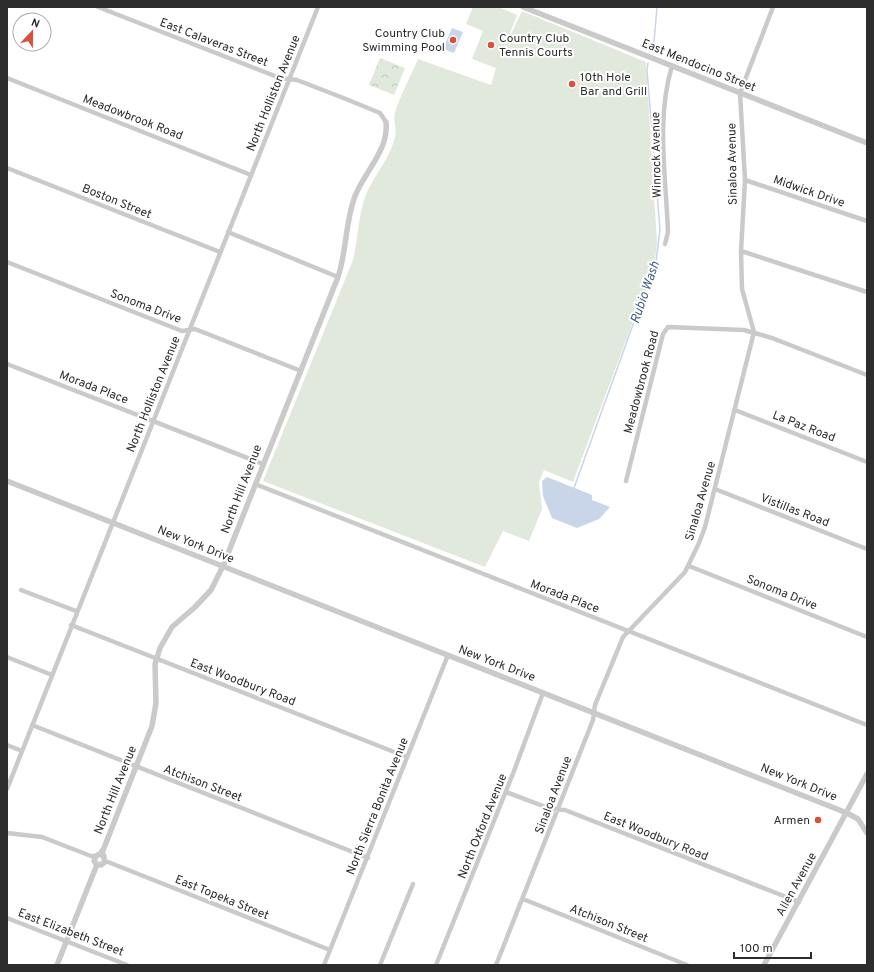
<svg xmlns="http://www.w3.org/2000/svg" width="874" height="972" viewBox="0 0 874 972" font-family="Overpass,sans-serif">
<defs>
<pattern id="park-crowns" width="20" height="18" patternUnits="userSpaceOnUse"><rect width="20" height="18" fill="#e0e9db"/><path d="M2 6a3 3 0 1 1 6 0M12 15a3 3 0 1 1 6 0" fill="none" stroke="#c0c8bc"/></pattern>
</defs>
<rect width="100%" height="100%" fill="#fff"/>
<path fill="#e0e9db" d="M473,7H498L517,15L505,46L522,11L646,62L657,243L655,260L635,316L573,482L544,470L539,482L542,509L529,541L503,531L485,567L263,481L353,260C358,239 358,218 365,197C373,176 390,159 395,137C397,129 393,119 395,113C400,95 411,76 418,59L491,85L496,68L472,59L483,31L466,24Z"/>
<path fill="url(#park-crowns)" d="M380,58L405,68L394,95L369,85Z"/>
<path fill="#c9d5e8" d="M452,28L463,32L454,53L443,49Z
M547,477L592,495V500L610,507L599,519L577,528L552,518L543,496L542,481Z"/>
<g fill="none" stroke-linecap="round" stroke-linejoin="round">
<path stroke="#c9d5e8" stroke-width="1.5" d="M653,53L657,7
M574,488L656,261L660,230L647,70L648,63"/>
<path stroke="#cacaca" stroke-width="4.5" d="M98,7L280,78L297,80L346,99L380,113L386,122
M7,78L251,175
M7,168L220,252
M745,180L867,221
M228,232L338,277
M665,244L668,232C666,178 656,118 672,66
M741,251L867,292
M7,262L182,331L195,329L301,371
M7,364L263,464
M735,410L867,462
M626,481L663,334L668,327L744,330L772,338L867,375
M255,484L867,725
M715,489L867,549
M689,566L867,637
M21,590L76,611
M71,625L407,757
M7,657L52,675
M32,725L368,858
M7,745L22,751
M7,789L318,7
M506,792L551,809L565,810L799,902
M7,833L42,837L91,856H96
M108,862L330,950
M523,899L687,965
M7,918L127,965
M324,965L448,655
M380,965L413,884
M436,965L514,771L543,693
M496,965L593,720L595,705L623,637L685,572L699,543L705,527L754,332L742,289L741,251L745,180L740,93L773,7"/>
<path stroke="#cacaca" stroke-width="5.5" d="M523,7L867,143
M7,481L847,813L858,819L867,833
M102,851L105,862L101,865L96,864L94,861L96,856L99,854L104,856
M99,854L102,853L152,726L156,703L155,664L160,648L172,627L195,607L211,590L223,566L338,277C347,250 345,222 355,196C365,171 389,150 386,122
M57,965L96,867
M764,965L867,774"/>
</g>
<g fill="#d7513c" stroke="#fff" stroke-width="1.5">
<circle cx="453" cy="40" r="4"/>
<circle cx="491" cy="45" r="4"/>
<circle cx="572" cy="84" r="4"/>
<circle cx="818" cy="820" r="4"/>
</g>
<g text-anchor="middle" stroke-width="4" stroke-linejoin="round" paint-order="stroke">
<g font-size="12" fill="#2d2d2d" stroke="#fff" text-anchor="end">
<text x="445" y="37">Country Club<tspan x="445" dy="14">Swimming Pool</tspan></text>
<text x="499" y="42" text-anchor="start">Country Club<tspan x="499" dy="14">Tennis Courts</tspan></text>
<text x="580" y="81" text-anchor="start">10th Hole<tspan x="580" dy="14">Bar and Grill</tspan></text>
<text x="810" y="824">Armen</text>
</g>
<g font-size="12" fill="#2d2d2d" stroke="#fff">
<text transform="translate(214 42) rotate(21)" y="4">East Calaveras Street</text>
<text transform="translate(699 65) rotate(22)" y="4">East Mendocino Street</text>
<text transform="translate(273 93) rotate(-68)" y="4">North Holliston Avenue</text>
<text transform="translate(133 117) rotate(21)" y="4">Meadowbrook Road</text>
<text transform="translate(656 155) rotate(-91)" y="4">Winrock Avenue</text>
<text transform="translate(732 164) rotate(-91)" y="4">Sinaloa Avenue</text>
<text transform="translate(809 191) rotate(19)" y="4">Midwick Drive</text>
<text transform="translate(117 201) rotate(22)" y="4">Boston Street</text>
<text transform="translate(146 306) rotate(21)" y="4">Sonoma Drive</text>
<text transform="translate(641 382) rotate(-75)" y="4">Meadowbrook Road</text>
<text transform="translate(94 387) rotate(21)" y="4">Morada Place</text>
<text transform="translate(153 394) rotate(-68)" y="4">North Holliston Avenue</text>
<text transform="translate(804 426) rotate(21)" y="4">La Paz Road</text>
<text transform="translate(241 489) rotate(-69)" y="4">North Hill Avenue</text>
<text transform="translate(700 501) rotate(-74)" y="4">Sinaloa Avenue</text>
<text transform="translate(795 510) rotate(21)" y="4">Vistillas Road</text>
<text transform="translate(196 544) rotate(22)" y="4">New York Drive</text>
<text transform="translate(782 592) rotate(22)" y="4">Sonoma Drive</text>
<text transform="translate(565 596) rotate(21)" y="4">Morada Place</text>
<text transform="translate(497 663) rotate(21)" y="4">New York Drive</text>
<text transform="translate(243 682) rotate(21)" y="4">East Woodbury Road</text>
<text transform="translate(799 782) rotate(22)" y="4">New York Drive</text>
<text transform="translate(203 783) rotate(21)" y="4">Atchison Street</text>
<text transform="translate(115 790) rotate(-68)" y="4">North Hill Avenue</text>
<text transform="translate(553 795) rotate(-69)" y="4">Sinaloa Avenue</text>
<text transform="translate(377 806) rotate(-68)" y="4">North Sierra Bonita Avenue</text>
<text transform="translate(482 826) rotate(-68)" y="4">North Oxford Avenue</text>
<text transform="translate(656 836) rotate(22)" y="4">East Woodbury Road</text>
<text transform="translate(796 884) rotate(-61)" y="4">Allen Avenue</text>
<text transform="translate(222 897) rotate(22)" y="4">East Topeka Street</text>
<text transform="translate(609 923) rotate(22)" y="4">Atchison Street</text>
<text transform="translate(71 932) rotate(21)" y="4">East Elizabeth Street</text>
</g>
<g font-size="13" font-style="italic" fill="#425e88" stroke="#fff">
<text transform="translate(644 292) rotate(-71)" y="5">Rubio Wash</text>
</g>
</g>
<rect width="874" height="972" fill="none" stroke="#2d2d2d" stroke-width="16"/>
<g transform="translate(32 32) rotate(22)"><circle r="19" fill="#ffffff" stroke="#ababab"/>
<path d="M0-3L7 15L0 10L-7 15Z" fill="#d7513c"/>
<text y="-6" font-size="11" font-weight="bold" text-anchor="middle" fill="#2d2d2d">N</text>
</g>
<path d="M734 952v6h77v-6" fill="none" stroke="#2d2d2d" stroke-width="2"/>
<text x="740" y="952" font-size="12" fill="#2d2d2d" stroke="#ffffff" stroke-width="3" paint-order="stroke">100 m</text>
</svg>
